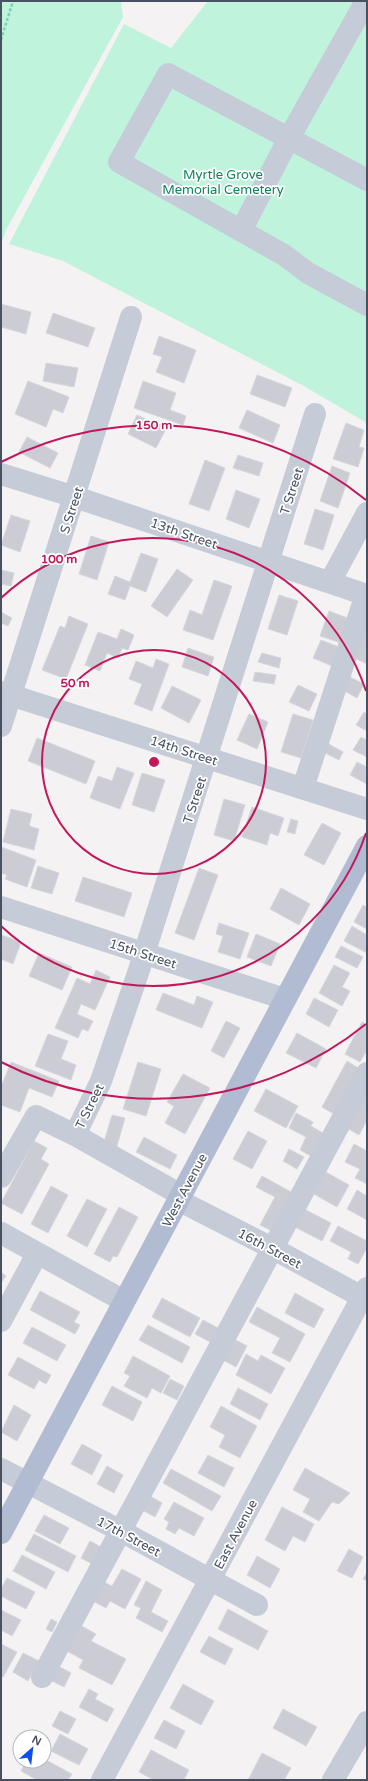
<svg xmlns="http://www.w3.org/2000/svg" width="368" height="1781" viewBox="0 0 368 1781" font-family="'Varela Round',sans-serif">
<rect width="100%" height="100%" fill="#f4f2f2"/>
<path fill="#c0f3dc" d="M1,1H121L123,17L6,230L1,244Z
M208,1H367V423L302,385L63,261L9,244L124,24L171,48Z"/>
<path fill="#cccdd4" stroke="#d6d7de" d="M1,304L31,312L26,334L1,327Z
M53,313L95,328L88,347L46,333Z
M159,336L196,350L184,383L156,372L162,357L153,354Z
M46,363L78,368L74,387L43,381Z
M257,375L292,388L285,407L250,394Z
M28,381L69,397L63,413L53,409L46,427L15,414Z
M143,381L176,393L170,410L186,416L183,425L134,408Z
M247,410L280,425L273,443L239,428Z
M137,415L166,429L156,448L128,434Z
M346,423L364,430L359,447L364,448L358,467L333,459Z
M27,437L58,453L50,468L19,452Z
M238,455L263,463L259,476L233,468Z
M205,460L225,468L209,511L189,504Z
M332,466L350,473L338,508L320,501Z
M236,490L260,499L249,528L226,519Z
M315,509L334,515L323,550L304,544Z
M11,515L30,521L20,552L1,545Z
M91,536L109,542L97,580L79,574Z
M141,553L158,559L146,592L130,586L125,600L108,594L115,576L130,582Z
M177,569L193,580L167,617L151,606Z
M1,570L14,573L11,586L1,584Z
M214,580L232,586L213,640L183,630L190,610L202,615Z
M279,595L298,601L287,635L268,629Z
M329,611L350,619L341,643L320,636Z
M1,612L12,618L8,626L1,623Z
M69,616L88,624L66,679L42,670L60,626L65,628Z
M367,621V664L350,656Z
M121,629L134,635L128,650L122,648L118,658L107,653L100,671L85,665L98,632L117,639Z
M321,640L339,647L332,666L313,658Z
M188,648L214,657L208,676L182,667Z
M262,653L281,658L279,668L258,662Z
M156,659L169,664L152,711L134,704L142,684L129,679L136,661L153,668Z
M255,672L276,675L274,684L253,681Z
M348,676L364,684L357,698L341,689Z
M298,685L317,694L309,711L289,702Z
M172,686L201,700L189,723L161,708Z
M364,712L367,714V731L356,725Z
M249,714L268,722L257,749L237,740Z
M293,714L313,720L301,758L281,752Z
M361,737L367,740V757L353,750Z
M37,738L95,761L86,784L28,761Z
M327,743L343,752L339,760L323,752Z
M357,762L367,767V784L350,775Z
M117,767L134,773L120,809L90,798L98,776L112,781Z
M142,773L165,780L154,812L132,805Z
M224,799L245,805L234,841L214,835Z
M252,807L284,818L278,836L270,833L267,845L242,837Z
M11,809L32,814L29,826L39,829L34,850L3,842Z
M291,819L298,821L295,834L287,832Z
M322,823L341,833L324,865L304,855Z
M1,847L36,860L27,887L5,879L7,875L1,873Z
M38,866L59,873L52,894L31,888Z
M199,868L218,875L194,940L175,933Z
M83,877L132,893L124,917L75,901Z
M281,888L310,904L299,925L270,909Z
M363,905L367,907V929L354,922Z
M219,923L249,933L240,959L218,952L223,936L216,934Z
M352,926L367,935V953L344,941Z
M256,934L280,944L271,966L247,957Z
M1,935L21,942L13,964L1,959Z
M341,946L363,957L357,968L335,957Z
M39,953L72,967L62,990L29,976Z
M334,965L350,973L342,987L350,991L342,1006L319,993Z
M96,970L110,977L95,1010L81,1004L77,1014L93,1021L88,1031L82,1029L78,1038L55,1028L77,978L90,984Z
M163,993L194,1005L197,996L213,1002L202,1028L156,1010Z
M314,998L338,1010L329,1027L306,1014Z
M226,1021L240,1028L224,1058L211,1051Z
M362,1022L367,1025V1050L360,1062L345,1054Z
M297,1033L326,1049L316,1068L286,1053Z
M48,1034L68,1041L61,1059L76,1065L71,1080L35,1066Z
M347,1061L360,1069L334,1114L322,1107Z
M11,1062L59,1081L52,1097L29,1088L20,1112L1,1105V1087Z
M138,1062L161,1069L146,1116L123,1109Z
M183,1074L210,1088L185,1134L165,1123L174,1106L167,1102Z
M367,1086V1120L359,1135L345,1127Z
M266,1089L298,1106L286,1128L254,1111Z
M296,1113L313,1122L311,1126L323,1133L311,1156L300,1150L306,1137L289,1128Z
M112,1115L125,1118L117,1146L104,1142Z
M248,1131L267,1141L252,1169L233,1159Z
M144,1137L177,1155L170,1169L136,1152Z
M34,1141L47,1148L41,1159L49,1164L22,1214L1,1203Z
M354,1144L367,1151V1184L355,1178L360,1169L345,1162Z
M289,1149L304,1157L297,1169L283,1161Z
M324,1171L349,1185L337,1207L312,1193Z
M262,1176L293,1193L272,1231L260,1225L275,1197L256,1187Z
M51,1186L68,1195L48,1233L31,1224Z
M357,1190L367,1196V1220L347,1209Z
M87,1199L107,1209L87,1247L67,1236Z
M119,1207L138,1217L117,1257L113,1256L110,1262L94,1254Z
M304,1209L331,1223L322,1241L295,1227Z
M338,1226L367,1241V1248L358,1264L348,1259L351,1252L330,1241Z
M1,1272L6,1276L1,1283Z
M40,1291L80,1312L74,1322L80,1325L75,1334L30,1310Z
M295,1293L324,1309L314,1328L285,1313Z
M162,1298L200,1318L190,1337L152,1317Z
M257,1307L305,1334L290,1362L272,1353L280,1338L249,1322Z
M203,1320L220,1329L212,1343L195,1334Z
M148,1325L190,1347L182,1363L139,1340Z
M32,1327L66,1345L57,1361L23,1343Z
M234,1339L247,1346L236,1367L223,1360Z
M246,1354L258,1361L261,1355L285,1368L271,1394L236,1375Z
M133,1356L170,1376L161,1393L152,1388L147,1398L124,1386L130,1376L124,1373Z
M18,1357L51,1375L46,1384L39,1380L34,1389L8,1375Z
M170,1379L184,1386L177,1400L163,1393Z
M112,1386L142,1402L133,1421L102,1405Z
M238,1388L268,1404L260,1420L230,1404Z
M14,1405L31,1415L17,1441L1,1432Z
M221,1406L257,1426L240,1458L219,1447L225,1435L210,1427Z
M82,1444L102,1455L92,1475L71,1464Z
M208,1455L234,1468L224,1487L198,1473Z
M107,1466L123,1475L114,1493L97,1484Z
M305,1468L350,1493L339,1504L332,1502L319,1521L303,1512L310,1499L293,1490Z
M171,1469L221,1496L212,1511L163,1483Z
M150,1496L162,1503L155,1517L142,1510Z
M174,1502L204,1518L194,1536L179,1528L175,1534L166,1529L169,1522L164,1519Z
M282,1507L314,1524L305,1542L293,1536L285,1551L265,1540Z
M44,1515L69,1528L60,1544L35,1531Z
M34,1534L76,1556L68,1572L25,1550Z
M90,1541L101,1547L92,1564L81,1558Z
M349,1549L363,1557L352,1578L337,1571Z
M22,1555L55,1572L46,1589L13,1571Z
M257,1556L280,1569L270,1588L247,1575Z
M122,1569L141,1579L125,1609L110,1601L106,1608L93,1601L104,1582L112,1586Z
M367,1572V1581L363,1579Z
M7,1578L35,1592L26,1609L1,1596V1589Z
M146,1581L162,1590L151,1612L168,1621L162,1632L136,1618L141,1608L134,1605Z
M228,1609L268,1631L258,1650L218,1629Z
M1,1610L21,1620L12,1636L1,1630Z
M51,1619L57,1622L52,1632L46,1629Z
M80,1625L96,1634L91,1641L126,1659L112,1685L79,1668L83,1660L67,1651Z
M209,1636L233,1649L225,1665L200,1652Z
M1,1644L17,1652L3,1677L1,1676Z
M23,1653L39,1661L28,1681L13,1672Z
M58,1666L71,1673L64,1687L50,1680Z
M183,1684L214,1701L201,1725L170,1708Z
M89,1689L98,1694L95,1699L114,1709L107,1722L79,1707Z
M283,1709L317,1727L306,1746L273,1728Z
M60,1711L76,1719L68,1734L52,1726Z
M164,1720L185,1731L176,1749L154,1738Z
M60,1734L88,1749L79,1765L51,1751Z
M151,1750L189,1770L184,1780H154L139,1772Z
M262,1753L291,1768L284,1780H248Z
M44,1759L72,1774L68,1780H37L21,1771L26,1761H44Z"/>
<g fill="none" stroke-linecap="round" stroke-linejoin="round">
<path stroke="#75d3b4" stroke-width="2.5" stroke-dasharray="3 2" stroke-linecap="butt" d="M1,40L13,1"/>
<path stroke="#c5ccd7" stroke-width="22" d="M367,180L168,74L119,162L284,255L308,273L367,305
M241,231L289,138L366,1
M1,474L75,497L367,595
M330,582L367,513
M1,692L367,809
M1,726L131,317
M303,788L366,594
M1,907L285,999
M75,1135L181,1195
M1,1177L36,1116L75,1135L101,1081L139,970L315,414
M178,1200L272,1248L362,1297
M1,1233L124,1301
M1,1321L37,1254
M1,1469L121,1531L257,1605
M42,1677L367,1073
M102,1780L367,1288
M333,1780L367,1722"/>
<path stroke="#b1bcd2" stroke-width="22" d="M1,1533L367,846"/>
</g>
<g fill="none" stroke="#c2185b" stroke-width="2">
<circle cx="154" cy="762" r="112"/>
<path d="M366 833A224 224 0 0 1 1 926M1 598A224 224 0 0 1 366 691"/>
<path d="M366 1024A337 337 0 0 1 1 1062M1 462A337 337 0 0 1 366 500"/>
</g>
<g text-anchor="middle" stroke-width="3.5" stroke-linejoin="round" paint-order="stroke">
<g font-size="13" fill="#12835d" stroke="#fff">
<text x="223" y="179">Myrtle Grove<tspan x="223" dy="15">Memorial Cemetery</tspan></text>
</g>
<g font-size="13" fill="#485161" stroke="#fff">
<text transform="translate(291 491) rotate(-72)" y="5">T Street</text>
<text transform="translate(71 510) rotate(-72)" y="5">S Street</text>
<text transform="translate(184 533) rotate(19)" y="5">13th Street</text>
<text transform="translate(184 750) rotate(18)" y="5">14th Street</text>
<text transform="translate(194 800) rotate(-72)" y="5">T Street</text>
<text transform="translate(143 953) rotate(18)" y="5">15th Street</text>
<text transform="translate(89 1106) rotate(-64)" y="5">T Street</text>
<text transform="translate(184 1190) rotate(-62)" y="5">West Avenue</text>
<text transform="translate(270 1248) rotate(28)" y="5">16th Street</text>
<text transform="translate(235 1534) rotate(-62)" y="5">East Avenue</text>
<text transform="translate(129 1536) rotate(28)" y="5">17th Street</text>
</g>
</g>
<circle cx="154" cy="762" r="6" fill="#c2185b" stroke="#fff" stroke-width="2"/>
<g font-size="12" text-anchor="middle" font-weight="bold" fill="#c2185b" stroke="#fff" stroke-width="3.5" stroke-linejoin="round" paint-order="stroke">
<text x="154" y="429">150 m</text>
<text x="59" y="563">100 m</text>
<text x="75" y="687">50 m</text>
</g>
<rect width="368" height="1781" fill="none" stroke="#485161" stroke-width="4"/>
<g transform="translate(32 1749) rotate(28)"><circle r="19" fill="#ffffff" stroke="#b6b9c0"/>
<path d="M0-3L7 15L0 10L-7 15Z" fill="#104df0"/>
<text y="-6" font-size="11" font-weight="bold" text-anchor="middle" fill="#485161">N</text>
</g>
</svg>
